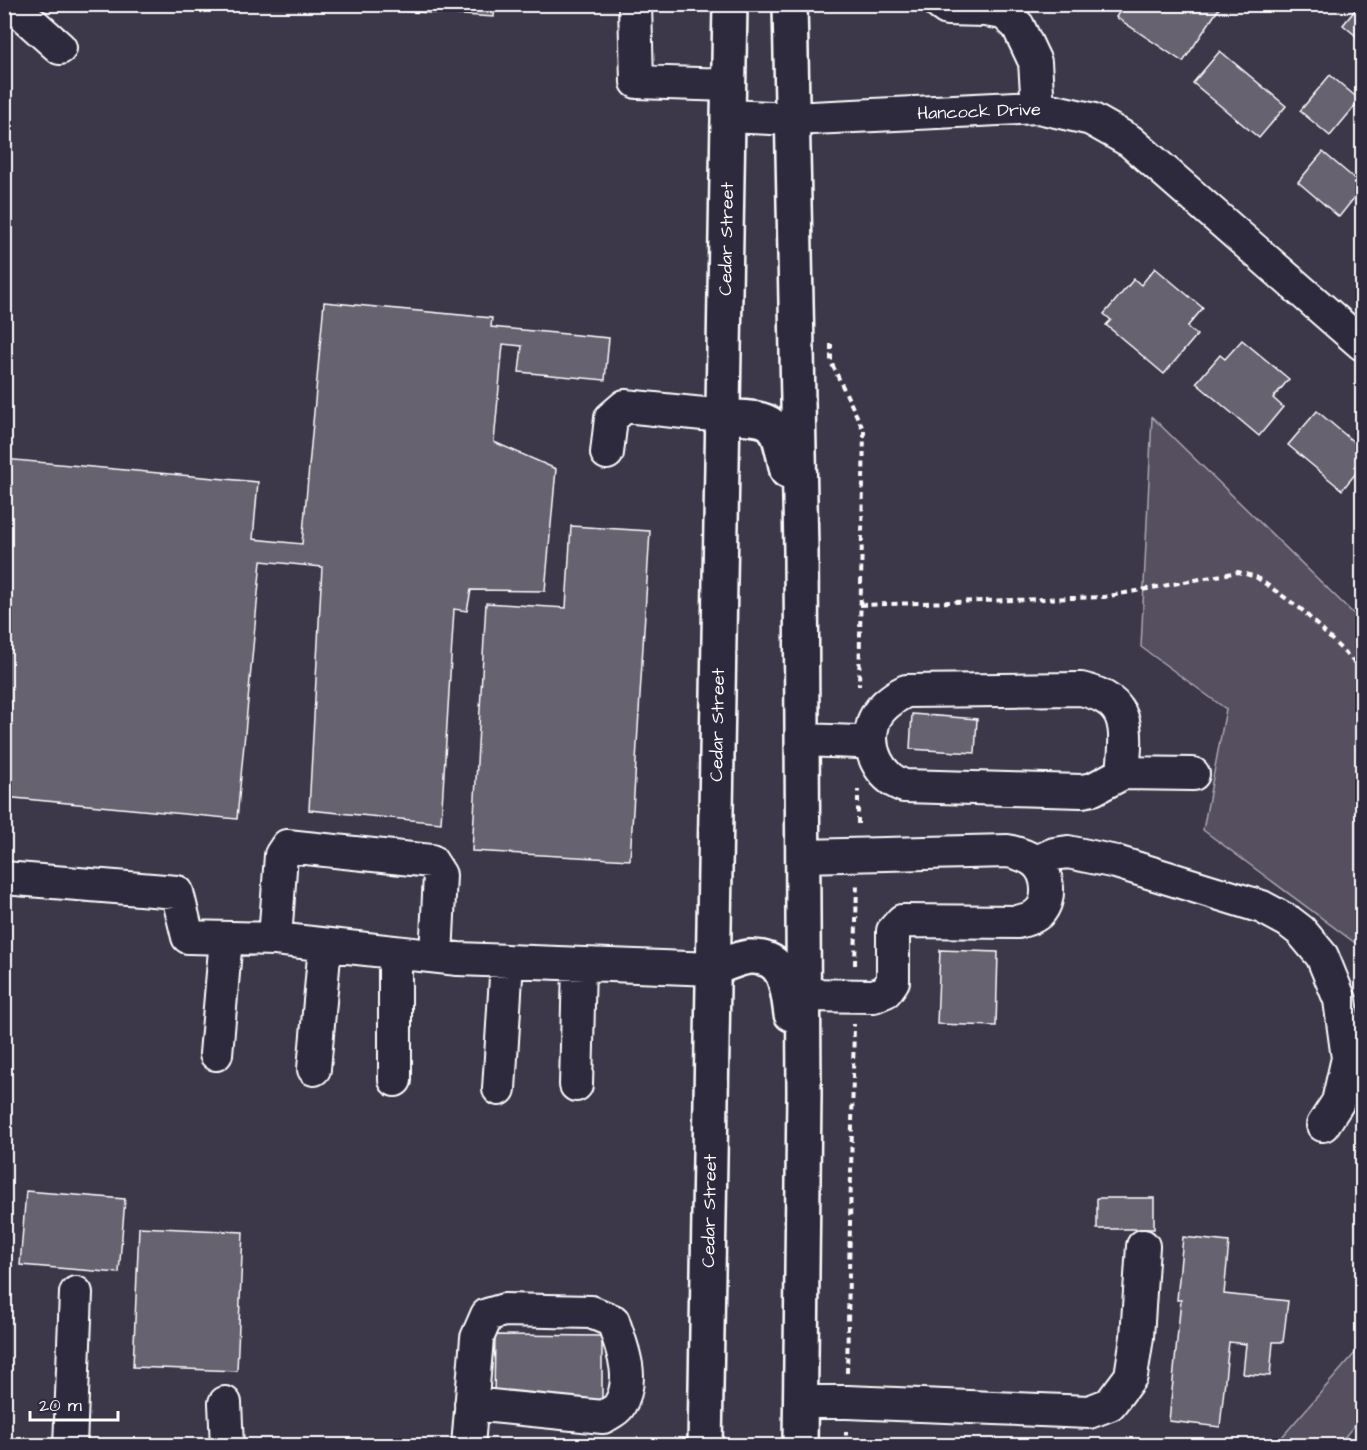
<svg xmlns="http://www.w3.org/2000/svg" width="1367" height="1450" viewBox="0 0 1367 1450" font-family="'Architects Daughter',sans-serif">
<rect width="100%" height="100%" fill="#3c3749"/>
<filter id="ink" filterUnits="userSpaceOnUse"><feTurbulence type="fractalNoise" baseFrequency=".0167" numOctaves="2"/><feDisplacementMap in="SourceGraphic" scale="12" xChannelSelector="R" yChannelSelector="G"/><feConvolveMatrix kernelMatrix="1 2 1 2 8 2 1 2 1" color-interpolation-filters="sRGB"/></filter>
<g filter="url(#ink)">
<path fill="#555060" stroke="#aaa8b0" stroke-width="1.5" d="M1152,417L1362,622V948L1203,830L1226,709L1141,647Z
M1362,1345V1416L1338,1445H1275Z"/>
<path fill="#666270" stroke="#fff" stroke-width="1.5" d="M495,4L494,17L401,11L394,5Z
M1124,4L1178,5L1222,4L1183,62L1116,17Z
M1360,4H1362V41L1343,25Z
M1220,51L1286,106L1259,138L1193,83Z
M1330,75L1360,100L1330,136L1300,111Z
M1323,152L1362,185V188L1339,217L1298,182Z
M1155,268L1203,308L1187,327L1197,335L1164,374L1106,325L1111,320L1104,314L1134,279L1141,285Z
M324,302L492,318L491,327L609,338L605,380L519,372L522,346L503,344L494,442L556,469L545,591L471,590L467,611L454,609L441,823L309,810L322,567L261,561L237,819L4,797V459L258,482L253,539L302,544Z
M1242,340L1289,379L1273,398L1283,407L1259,436L1196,383L1220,355L1225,359Z
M1317,411L1362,449V466L1342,490L1288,445Z
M571,526L650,531L630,860L472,851L486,603L566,608Z
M912,714L977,719L975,753L910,749Z
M940,950L998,952L996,1026L937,1024Z
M26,1191L125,1199L119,1273L20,1265Z
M1097,1198H1154V1229H1097Z
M139,1227L243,1232L237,1371L133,1367Z
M1183,1237L1229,1242L1224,1294L1288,1301L1283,1342H1273L1270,1376L1243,1374L1246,1344L1229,1342L1220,1427L1169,1421L1181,1300H1177Z
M495,1335L602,1336V1400L494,1399Z"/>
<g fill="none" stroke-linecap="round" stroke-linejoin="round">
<defs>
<path id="minor" d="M11,4L60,48
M635,4L637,82L729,85
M940,4L947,9L985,10L1004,13L1018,26L1035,62L1038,107
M728,116L792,119L1038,107L1091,119L1130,141L1362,344
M607,453L611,418L625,406L723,416
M1081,689C1131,700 1127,729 1123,773L1093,789L1082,791L904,786C879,777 866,749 873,724C876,710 893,697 906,691Z
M802,740L858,742L871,741
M1123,773L1193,774
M803,856L1008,851C1017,853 1027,856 1034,861C1050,873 1052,904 1036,915C1031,919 1023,920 1018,922L902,921L893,931V981L886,991L874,996L803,995
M1036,862L1054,854L1068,852L1116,862L1262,907L1288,921L1301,931L1322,956L1340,1000L1348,1058L1338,1102L1323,1125
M4,878L177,892L188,937L275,939L458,959L713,969
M275,939L281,855L287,846L431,861L440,875L436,956
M216,1054L226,938
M314,1069L325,945
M395,1080V952
M576,1085L579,965
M499,1089L507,961
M801,1402H847L1089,1412L1110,1404L1131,1376L1137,1337L1143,1246
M225,1403L227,1446
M70,1446L76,1293
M468,1446L477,1338L487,1315L504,1310L591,1312L613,1321C622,1348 636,1379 619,1406C616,1411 608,1414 603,1417L471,1404"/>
<path id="major" d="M790,4L801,550L804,1093L800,1446
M723,416C777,419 776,418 787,471
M713,969C724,965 738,958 749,957C786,955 787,987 791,1014
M705,1446L730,4"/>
</defs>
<use href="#minor" stroke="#fff" stroke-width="36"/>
<use href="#major" stroke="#fff" stroke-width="38"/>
<path stroke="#fff" stroke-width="4" stroke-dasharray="6 4.5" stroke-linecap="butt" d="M831,344V362L864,431L859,686
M860,605L1104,597L1238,572L1256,577L1301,609L1362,670
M858,824V790
M855,965L857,883
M847,1373L854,1024
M846,1446V1432"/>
<use href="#minor" stroke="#2f2a3d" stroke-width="32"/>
<use href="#major" stroke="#2f2a3d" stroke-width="33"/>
</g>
</g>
<g text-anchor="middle" stroke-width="4.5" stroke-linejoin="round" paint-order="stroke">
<g font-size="18" fill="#fff" stroke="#2f2a3d">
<text transform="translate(979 111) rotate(-2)" y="6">Hancock Drive</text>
<text transform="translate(726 239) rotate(-89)" y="6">Cedar Street</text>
<text transform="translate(717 725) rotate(-89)" y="6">Cedar Street</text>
<text transform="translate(709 1211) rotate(-89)" y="6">Cedar Street</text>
</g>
</g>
<rect width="1367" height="1450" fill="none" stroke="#2f2a3d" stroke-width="24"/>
<rect x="12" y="12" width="1343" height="1426" fill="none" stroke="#fff" stroke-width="2" filter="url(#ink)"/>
<path d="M30 1411v9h88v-9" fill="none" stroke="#ffffff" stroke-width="3"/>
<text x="39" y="1411" font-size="18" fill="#ffffff" stroke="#2f2a3d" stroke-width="4.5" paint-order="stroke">20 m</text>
</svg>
